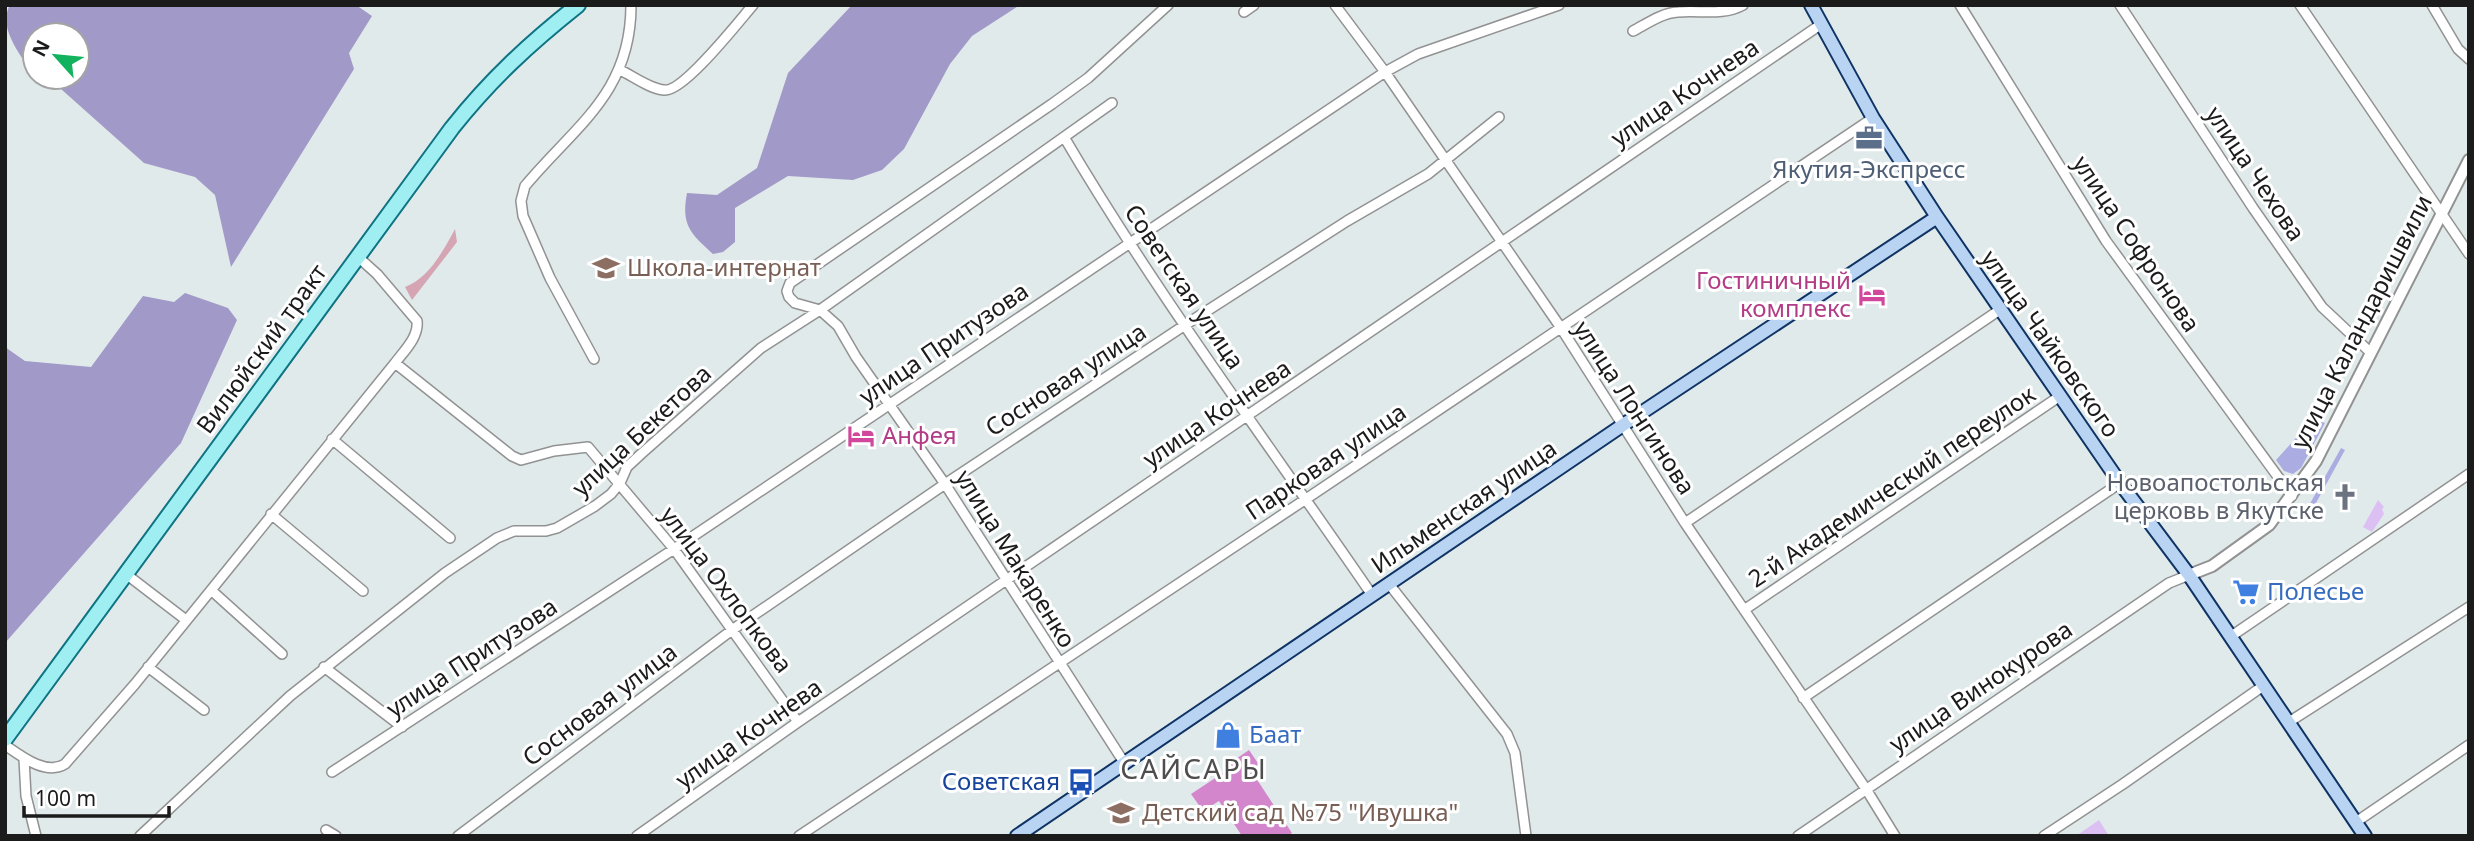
<svg xmlns="http://www.w3.org/2000/svg" width="2474" height="841" viewBox="0 0 2474 841" font-family="'Noto Sans',sans-serif">
<rect width="100%" height="100%" fill="#e1eaeb"/>
<path fill="#abace1" d="M2313,419L2325,423L2301,468L2293,474L2284,471L2276,460Z
M2341,448L2345,450L2311,512L2307,509Z"/>
<path fill="#a199c7" d="M10,5H356L372,16L349,53L354,69L231,267L215,195L195,177L144,163L61,89L58,77H77V35H35V53L22,58C12,42 0,23 10,5Z
M852,5H1020L972,36L950,64L904,149L882,170L853,180L788,176L735,208V242L723,252L713,254C690,233 681,225 687,193L717,195L757,168L788,73Z
M185,293L228,308L237,320L181,443L5,643V347L25,361L91,367L143,296L174,302Z"/>
<path fill="#dcc0f3" d="M2378,500L2384,507L2382,509L2384,514L2372,532L2363,527Z
M2099,820L2109,836H2076Z"/>
<path fill="#d486cd" d="M1249,750L1264,772L1256,778L1292,833L1287,836H1242L1219,801L1203,811L1191,794L1232,767L1230,763Z"/>
<path fill="#d5a5b3" d="M455,229L457,242L412,300L405,287C429,278 443,251 455,229Z"/>
<g fill="none" stroke-linecap="round" stroke-linejoin="round">
<defs>
<path id="minor" d="M1335,5L1385,72L1561,328L1685,523L1866,789L1895,836
M1960,5L2106,241L2292,496
M2120,5L2253,208L2322,307L2371,353
M2300,5L2469,254
M2432,5L2458,49L2469,59
M1244,12L1254,5
M1633,31C1648,23 1662,13 1678,12C1700,10 1723,16 1743,5
M620,70C633,76 650,89 664,90C683,93 739,21 753,5
M1064,137C1157,295 1268,443 1372,595
M358,257L377,274L417,321C419,337 404,351 395,363
M594,359L550,278L523,216L521,201L525,186C576,125 631,93 631,5
M332,439L450,538
M271,514L363,591
M1685,523L2001,309
M126,574L186,620
M1389,584L1507,734L1515,753L1526,836
M211,590L282,654
M1744,610L2060,396
M2230,637L2469,474
M148,667L204,710
M324,667L402,727
M1803,698L2120,483
M2289,722L2469,607
M5,745C21,756 46,776 65,764L135,684L395,363L512,456L521,460L554,451L588,447L674,549L798,722
M24,759L26,796L36,836
M1125,764L945,484L856,357L838,326L820,310L795,303L789,297L787,291L790,283L1052,104L1088,78L1168,5
M332,772L674,549L1385,72L1418,54L1559,5
M2356,822L2469,745
M326,830L336,836
M140,836L290,696L445,573L497,538L514,531H546L557,528L595,506L611,494L620,483L627,467L641,454L761,348L820,310L1112,103
M458,836L732,630L945,484L1185,325L1347,221L1428,174L1499,117
M637,836L798,722L1820,25
M799,836L1306,499L1873,118
M1798,836L2169,583L2189,575
M2044,836L2123,784L2263,686"/>
<path id="tertiary" d="M2189,575L2212,566L2269,525L2316,461L2469,160"/>
<path id="secondary" d="M1811,5L1873,118L1937,217L2120,483L2189,575L2365,836
M1017,836L1623,425L1937,217"/>
<path id="primary" d="M5,739L452,128C491,79 529,44 578,5"/>
</defs>
<use href="#minor" stroke="#929292" stroke-width="12"/>
<use href="#tertiary" stroke="#929292" stroke-width="14"/>
<use href="#secondary" stroke="#0f3364" stroke-width="16"/>
<use href="#primary" stroke="#0e7383" stroke-width="18"/>
<use href="#minor" stroke="#fff" stroke-width="9"/>
<use href="#tertiary" stroke="#fff" stroke-width="10"/>
<use href="#secondary" stroke="#b8d4f2" stroke-width="12"/>
<use href="#primary" stroke="#9feef2" stroke-width="14"/>
</g>
<defs>
<symbol id="office-bare" viewBox="-9 -9 18 18"><path d="M-6-3h4V-5.5h4V-3h4V5H-6ZM-1-4.5V-3h2v-1.5ZM-6 0V1H6V0Z" fill="#5c6f8a" stroke="#fff" stroke-width="2.5" paint-order="stroke"/></symbol>
<symbol id="school-bare" viewBox="-9 -9 18 18"><path d="M0-5L7-2L0 1L-7-2ZM-4 1L0 2.5L4 1V4Q0 6-4 4Z" fill="#8d6e63" stroke="#fff" stroke-width="2.5" paint-order="stroke"/></symbol>
<symbol id="hotel-bare" viewBox="-9 -9 18 18"><path d="M-6-4.5h1.5V1H6V5H4.5V3h-9V5H-6ZM-4 0a1.8 1.8 0 1 1 3.6 0ZM.5 0V-2.5h3Q6-2.5 6 0Z" fill="#d1479c" stroke="#fff" stroke-width="2.5" paint-order="stroke"/></symbol>
<symbol id="church-bare" viewBox="-9 -9 18 18"><path d="M-1.2-6h2.4v3.5h3.3v2.4h-3.3V6h-2.4V-.1h-3.3v-2.4h3.3Z" fill="#6b7280" stroke="#fff" stroke-width="2.5" paint-order="stroke"/></symbol>
<symbol id="supermarket-bare" viewBox="-9 -9 18 18"><path d="M-6-5.5h2.5l.6 2H6L4.5 2H-2.5L-4.4-4H-6ZM-1.5 3.2a1.3 1.3 0 1 0 .1 0ZM3 3.2a1.3 1.3 0 1 0 .1 0Z" fill="#3f7fe0" stroke="#fff" stroke-width="2.5" paint-order="stroke"/></symbol>
<symbol id="shop-bare" viewBox="-9 -9 18 18"><path d="M-5-2.5h2.3a2.7 3.5 0 0 1 5.4 0H5L5.5 6h-11ZM-1.5-2.5h3a1.5 2.3 0 0 0-3 0Z" fill="#3f7fe0" stroke="#fff" stroke-width="2.5" paint-order="stroke"/></symbol>
<symbol id="bus-bare" viewBox="-9 -9 18 18"><path d="M-5-6H5V4H4V6H2V4H-2V6H-4V4H-5ZM-3.5-4V0h7V-4ZM-3.5 1.2v1.5H-2V1.2ZM2 1.2v1.5H3.5V1.2Z" fill="#1a4fb4" stroke="#fff" stroke-width="2.5" paint-order="stroke"/></symbol>
</defs>
<g fill-rule="evenodd">
<use href="#office-bare" x="1850" y="119" width="38" height="38"/>
<use href="#school-bare" x="587" y="249" width="38" height="38"/>
<use href="#hotel-bare" x="1853" y="276" width="38" height="38"/>
<use href="#hotel-bare" x="842" y="417" width="38" height="38"/>
<use href="#church-bare" x="2326" y="478" width="38" height="38"/>
<use href="#supermarket-bare" x="2227" y="573" width="38" height="38"/>
<use href="#shop-bare" x="1209" y="716" width="38" height="38"/>
<use href="#bus-bare" x="1062" y="763" width="38" height="38"/>
<use href="#school-bare" x="1102" y="794" width="38" height="38"/>
</g>
<g text-anchor="middle" stroke-width="6" stroke-linejoin="round" paint-order="stroke">
<g font-size="24" fill="#1b1b1b" stroke="#fff">
<text transform="translate(1685 93) rotate(-34)" y="8">улица Кочнева</text>
<text transform="translate(2255 174) rotate(56)" y="8">улица Чехова</text>
<text transform="translate(2136 244) rotate(56)" y="8">улица Софронова</text>
<text transform="translate(1184 287) rotate(56)" y="8">Советская улица</text>
<text transform="translate(2362 322) rotate(-63)" y="8">улица Каландаришвили</text>
<text transform="translate(944 344) rotate(-34)" y="8">улица Притузова</text>
<text transform="translate(2050 344) rotate(55)" y="8">улица Чайковского</text>
<text transform="translate(262 349) rotate(-54)" y="8">Вилюйский тракт</text>
<text transform="translate(1066 380) rotate(-33)" y="8">Сосновая улица</text>
<text transform="translate(1634 408) rotate(57)" y="8">улица Лонгинова</text>
<text transform="translate(1217 414) rotate(-34)" y="8">улица Кочнева</text>
<text transform="translate(642 431) rotate(-43)" y="8">улица Бекетова</text>
<text transform="translate(1326 462) rotate(-34)" y="8">Парковая улица</text>
<text transform="translate(1892 487) rotate(-34)" y="8">2-й Академический переулок</text>
<text transform="translate(1464 507) rotate(-34)" y="8">Ильменская улица</text>
<text transform="translate(1015 559) rotate(58)" y="8">улица Макаренко</text>
<text transform="translate(726 590) rotate(53)" y="8">улица Охлопкова</text>
<text transform="translate(472 658) rotate(-33)" y="8">улица Притузова</text>
<text transform="translate(1981 687) rotate(-34)" y="8">улица Винокурова</text>
<text transform="translate(600 705) rotate(-37)" y="8">Сосновая улица</text>
<text transform="translate(749 734) rotate(-35)" y="8">улица Кочнева</text>
</g>
<g font-size="24" fill="#4e5e75" stroke="#fff">
<text x="1869" y="178">Якутия-Экспресс</text>
</g>
<g font-size="24" fill="#785e54" stroke="#fff" text-anchor="start">
<text x="627" y="276">Школа-интернат</text>
<text x="1142" y="821">Детский сад №75 "Ивушка"</text>
</g>
<g font-size="24" fill="#b23c85" stroke="#fff" text-anchor="end">
<text x="1851" y="289">Гостиничный<tspan x="1851" dy="28">комплекс</tspan></text>
<text x="882" y="444" text-anchor="start">Анфея</text>
</g>
<g font-size="24" fill="#5b616d" stroke="#fff" text-anchor="end">
<text x="2324" y="491">Новоапостольская<tspan x="2324" dy="28">церковь в Якутске</tspan></text>
</g>
<g font-size="24" fill="#366cbe" stroke="#fff" text-anchor="start">
<text x="2267" y="600">Полесье</text>
<text x="1249" y="743">Баат</text>
</g>
<g font-size="24" fill="#164399" stroke="#fff" text-anchor="end">
<text x="1060" y="790">Советская</text>
</g>
<g font-size="28" letter-spacing="2" fill="#4e4e4e" stroke="#fff">
<text x="1194" y="779">САЙСАРЫ</text>
</g>
</g>
<rect width="2474" height="841" fill="none" stroke="#1b1b1b" stroke-width="14"/>
<g transform="translate(56 56) rotate(297)"><circle r="33" fill="#ffffff" stroke="#a4a4a4" stroke-width="2"/>
<path d="M0-5L12 26L0 18L-12 26Z" fill="#13b25e"/>
<text y="-10" font-size="19" font-weight="bold" text-anchor="middle" fill="#1b1b1b">N</text>
</g>
<path d="M24 806v10h145v-10" fill="none" stroke="#1b1b1b" stroke-width="3.5"/>
<text x="35" y="806" font-size="21" fill="#1b1b1b" stroke="#ffffff" stroke-width="5" paint-order="stroke">100 m</text>
</svg>
